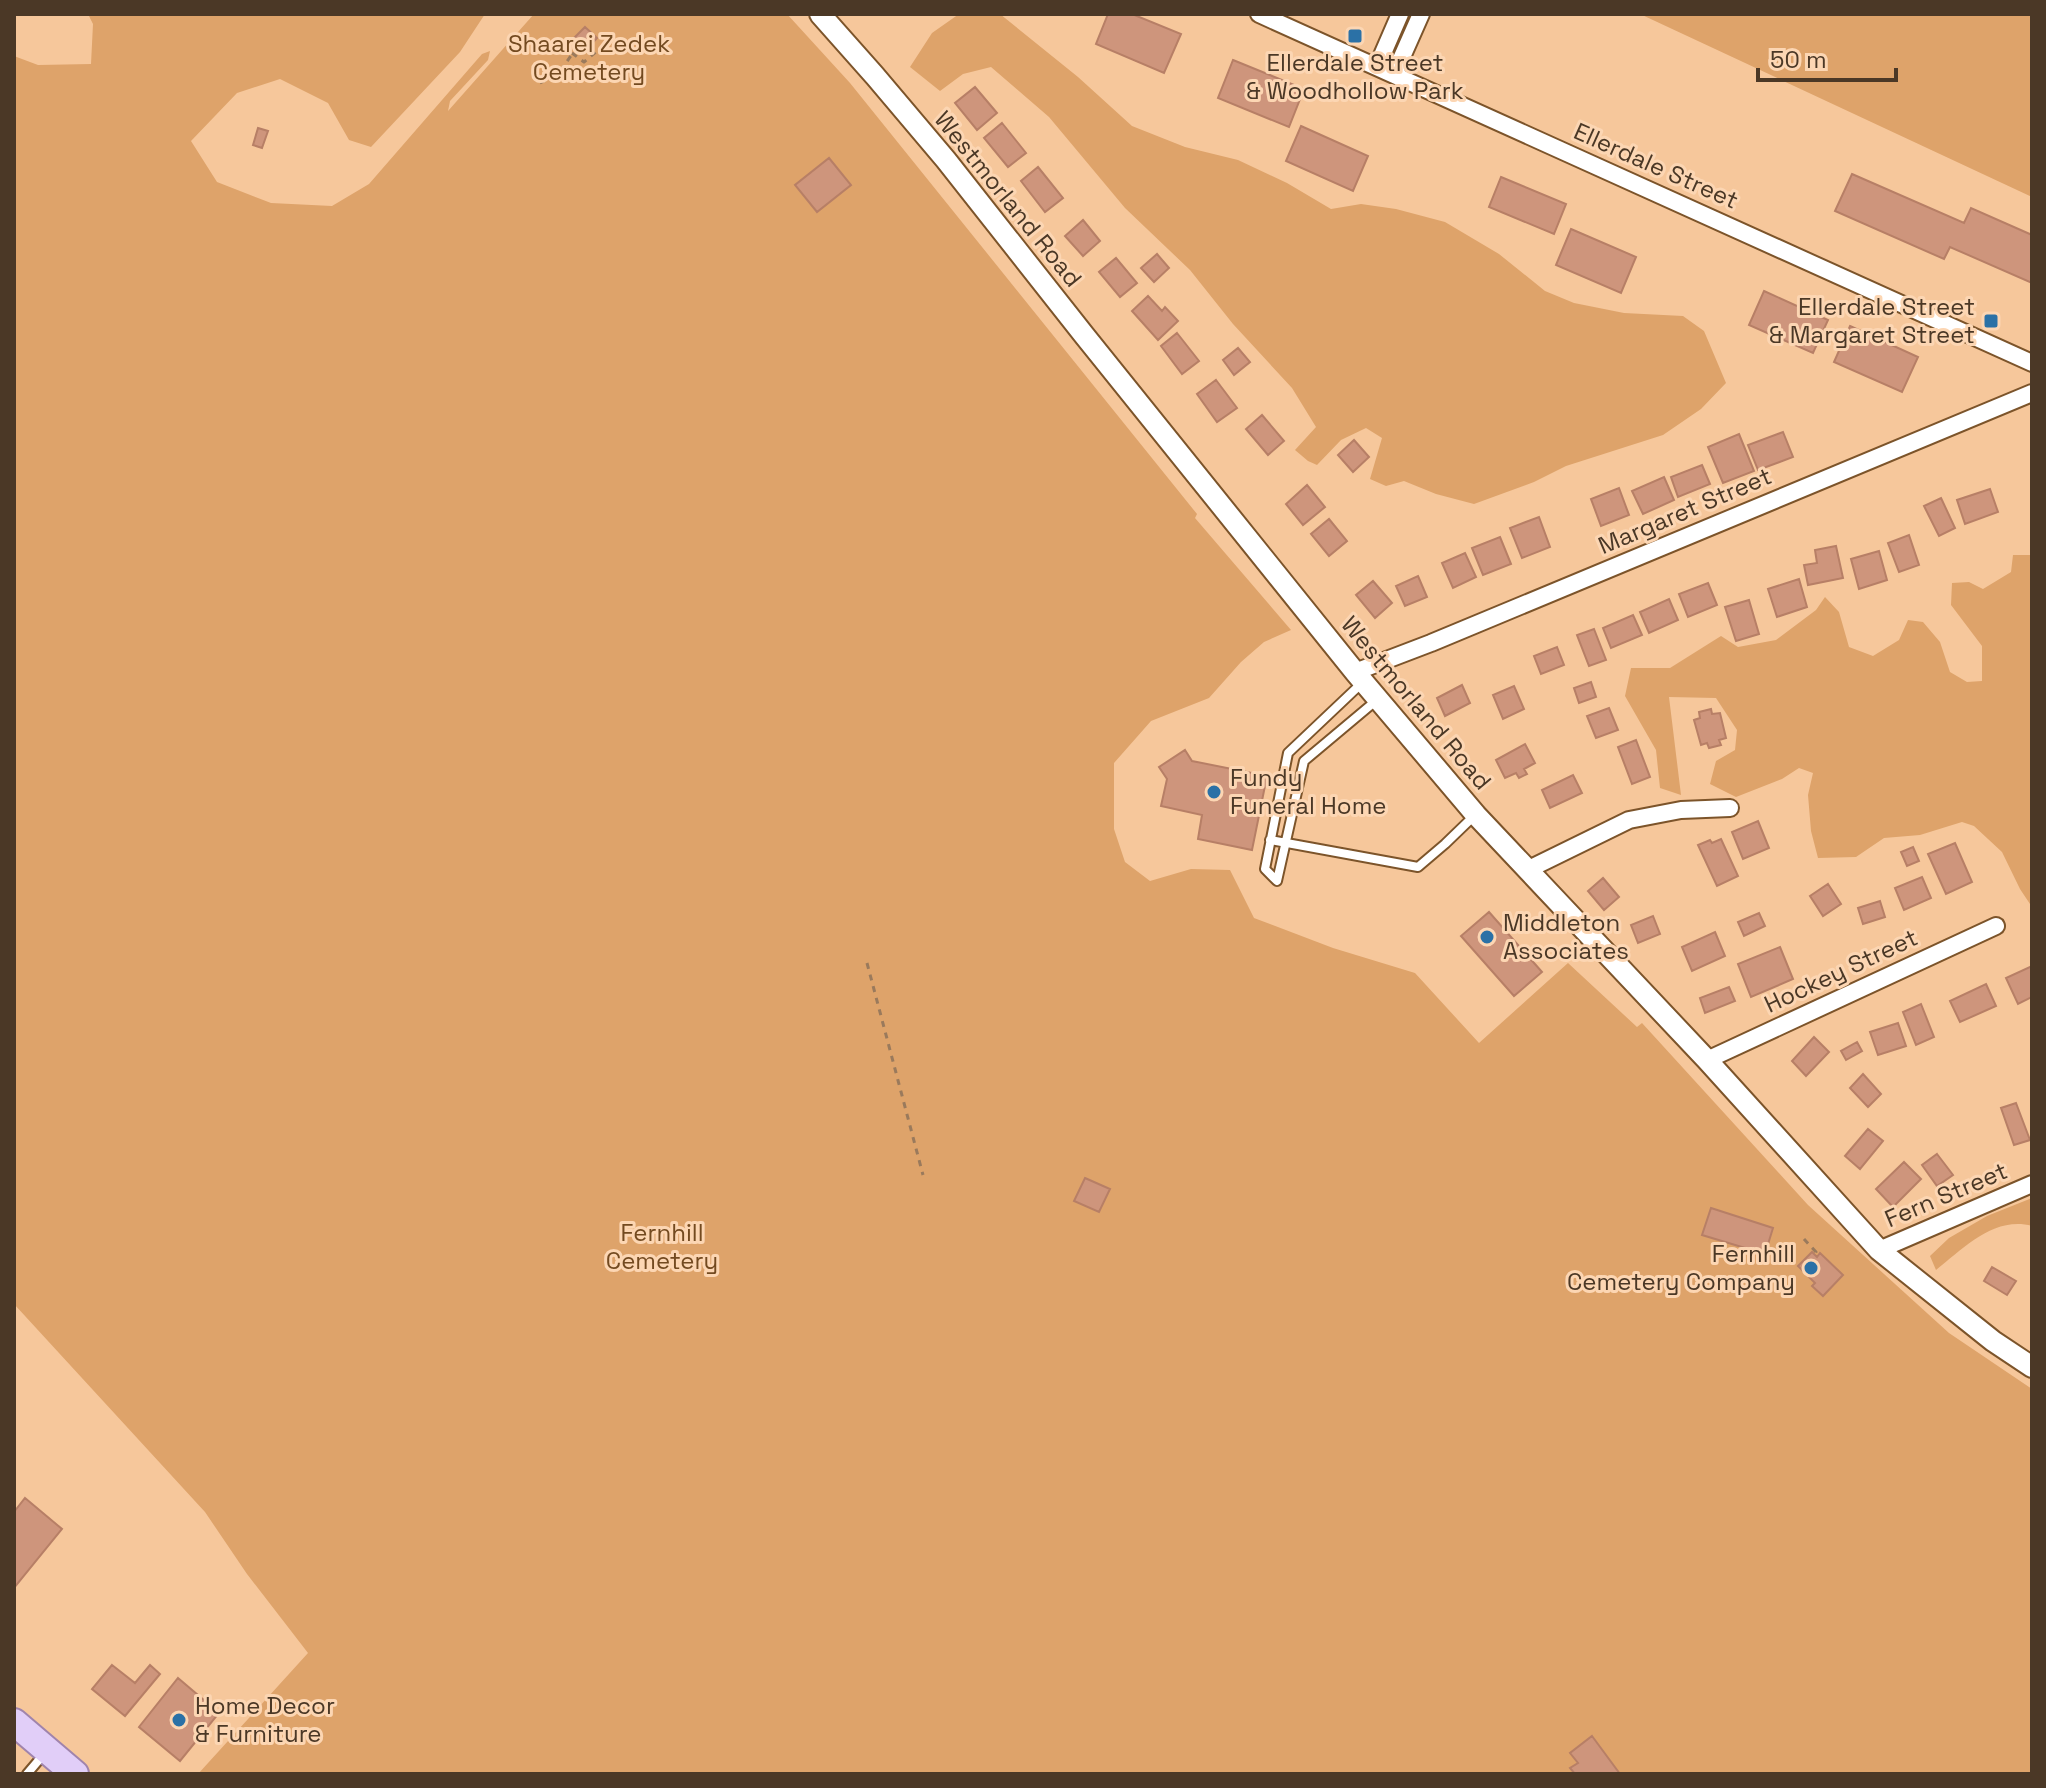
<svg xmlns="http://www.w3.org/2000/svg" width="2046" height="1788" viewBox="0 0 2046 1788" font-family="'Space Grotesk',sans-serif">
<rect width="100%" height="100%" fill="#f6c79b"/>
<path fill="#dea36a" d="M88,14H485L460,52L371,147L349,140L328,103L280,79L237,93L191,141L217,182L271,203L332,206L369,184L482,54L490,51L488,60L450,101L448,111L534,14H787L850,83L1197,514L1195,518L1291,630L1264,642L1241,662L1209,698L1151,721L1114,763V829L1125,862L1150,881L1191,869L1230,870L1254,918L1333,948L1415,973L1479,1043L1568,963L1637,1027L1642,1023L1808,1205L1949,1333L2032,1389V1774H198L308,1653L247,1574L205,1512L14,1304V56L38,65L91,64L93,24Z
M959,14H1000L1078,77L1132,126L1185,147L1238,160L1287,183L1331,209L1361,204L1396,209L1445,222L1499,254L1545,291L1574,303L1624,313L1683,316L1704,331L1726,383L1701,409L1663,435L1566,466L1534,482L1474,504L1436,494L1404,481L1386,486L1370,479L1382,438L1366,428L1341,440L1317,465L1308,461L1295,450L1316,427L1292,388L1233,324L1190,270L1125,208L1049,117L991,67L963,74L940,91L910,67L932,33Z
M1640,14H2032V197Z
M2013,555H2032V907L2020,889L2002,852L1974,826L1962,822L1920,835L1884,838L1856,857L1818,858L1811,831L1808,795L1813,773L1799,768L1782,779L1736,797L1710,784L1716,761L1735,750L1737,730L1716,698L1669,697L1681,795L1660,788L1656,750L1625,696L1631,668H1670L1721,636L1738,647L1776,640L1816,610L1825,597L1839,612L1849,647L1873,656L1899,640L1908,620L1923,622L1940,642L1950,672L1967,682L1982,681V646L1951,605L1952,583L1969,582L1983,589L2011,572Z
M2032,1198V1226C1994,1216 1964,1248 1936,1270L1930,1256L1949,1238L1987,1216Z"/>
<path fill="#ce957c" stroke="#b77f66" stroke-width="2" d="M1108,14H1132L1181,34L1164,73L1096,44Z
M585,27L597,38L585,51L573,39Z
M1233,60L1304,89L1289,127L1218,98Z
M975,87L997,113L977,130L955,103Z
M1002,123L1026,153L1008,167L984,138Z
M1301,126L1368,156L1353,191L1286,161Z
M258,128L268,131L262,148L253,145Z
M829,158L851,185L817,212L795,185Z
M1038,167L1063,198L1045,212L1021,181Z
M1852,174L1964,223L1971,208L2032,235V283L1950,247L1944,259L1835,211Z
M1501,177L1566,204L1554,234L1489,207Z
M1083,220L1100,241L1083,256L1065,236Z
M1571,229L1636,257L1621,293L1556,265Z
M1157,254L1169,268L1154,282L1141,268Z
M1116,258L1137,283L1120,297L1099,272Z
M1764,291L1828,320L1813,353L1749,325Z
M1148,296L1162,311L1165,307L1178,321L1158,340L1132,311Z
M1850,326L1918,357L1902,392L1834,362Z
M1177,333L1199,361L1182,374L1161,346Z
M1238,348L1250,362L1234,375L1223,360Z
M1216,380L1237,408L1217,422L1197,394Z
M1262,415L1284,441L1268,455L1246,429Z
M1783,432L1793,457L1758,470L1748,445Z
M1739,434L1754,471L1723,483L1708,447Z
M1354,440L1369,457L1353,472L1338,455Z
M1702,465L1710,484L1678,497L1671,477Z
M1664,477L1674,500L1643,514L1632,491Z
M1307,485L1325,507L1303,525L1286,504Z
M1619,488L1629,515L1601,526L1591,499Z
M1990,489L1998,512L1965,524L1957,500Z
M1941,498L1955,528L1939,536L1924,506Z
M1539,517L1550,547L1522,558L1510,528Z
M1329,519L1347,541L1329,556L1311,534Z
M1909,535L1919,565L1899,572L1888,543Z
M1500,537L1511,564L1483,575L1472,548Z
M1836,546L1843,578L1808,585L1804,565L1817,563L1815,550Z
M1879,551L1887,580L1859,589L1851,559Z
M1465,553L1476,577L1453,588L1442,563Z
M1418,576L1427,597L1405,606L1396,586Z
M1799,579L1807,607L1777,617L1768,589Z
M1373,581L1392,603L1375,618L1356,595Z
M1708,583L1717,605L1688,617L1679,594Z
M1669,599L1678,620L1649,633L1640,612Z
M1749,600L1759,634L1736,641L1725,607Z
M1633,615L1642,635L1611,648L1603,628Z
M1594,629L1606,660L1589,666L1577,635Z
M1557,647L1564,665L1541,674L1534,656Z
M1591,682L1596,697L1579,703L1574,688Z
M1462,685L1470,703L1445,716L1437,698Z
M1514,686L1524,709L1503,719L1493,695Z
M1609,708L1618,730L1596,738L1587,716Z
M1711,709L1712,714L1720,713L1726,738L1719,740L1721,745L1709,748L1707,743L1701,745L1694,720L1700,718L1699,712Z
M1636,740L1650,777L1632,784L1618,747Z
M1525,744L1535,763L1524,769L1527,774L1519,778L1516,773L1505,778L1496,760Z
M1185,750L1192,761L1267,776L1252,850L1198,839L1202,815L1161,806L1167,779L1159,767Z
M1573,775L1582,793L1550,808L1542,790Z
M1758,821L1769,848L1743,859L1732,832Z
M1721,839L1738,876L1717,886L1698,845L1710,840L1712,843Z
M1955,843L1972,882L1946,894L1928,854Z
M1913,847L1919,861L1907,866L1901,852Z
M1922,877L1931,898L1904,910L1895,888Z
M1603,878L1619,897L1604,910L1588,891Z
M1828,884L1841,904L1823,916L1810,896Z
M1880,901L1885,917L1863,924L1858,908Z
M1489,912L1542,972L1514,996L1461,936Z
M1759,913L1765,926L1744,936L1738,922Z
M1653,916L1660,934L1638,943L1631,925Z
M1715,932L1725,956L1692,971L1682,947Z
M1780,947L1793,979L1751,997L1738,964Z
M2032,966V997L2018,1004L2006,978Z
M1986,984L1996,1006L1960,1022L1950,1001Z
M1729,987L1735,1001L1705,1013L1700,998Z
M1921,1004L1934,1037L1916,1045L1903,1012Z
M1898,1023L1906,1046L1878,1055L1870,1032Z
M1814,1037L1829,1052L1806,1076L1792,1061Z
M1857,1042L1862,1051L1846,1060L1841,1051Z
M1863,1074L1881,1094L1868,1107L1850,1088Z
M2016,1103L2030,1140L2014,1145L2001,1108Z
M1868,1129L1883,1141L1860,1169L1845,1156Z
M1937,1154L1953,1175L1937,1186L1922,1165Z
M1904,1162L1921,1179L1893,1207L1876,1189Z
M1085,1178L1110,1189L1099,1212L1074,1201Z
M1711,1208L1773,1228L1765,1254L1702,1235Z
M1812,1252L1817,1257L1820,1253L1843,1275L1823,1296L1812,1286L1815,1283L1798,1266Z
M1992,1267L2016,1281L2007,1295L1984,1281Z
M25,1498L62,1529L14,1588V1512Z
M112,1665L135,1683L150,1665L160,1674L125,1716L92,1689Z
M178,1678L219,1713L180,1761L139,1727Z
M1592,1736L1620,1774H1575L1570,1768L1578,1763L1570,1753Z"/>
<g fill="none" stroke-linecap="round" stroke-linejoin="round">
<defs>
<path id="service" d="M1363,682L1288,753L1265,869L1277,881L1304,761L1378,699
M1270,840L1418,867L1445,844L1475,815
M27,1774L44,1754"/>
<path id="minor" d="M1259,14L2032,363
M1377,67L1400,14
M1394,75L1421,14
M1355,672L1431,643L2032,393
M1527,870L1629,820L1681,810L1730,808
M1707,1060L1996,926
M1879,1250L2032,1184"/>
<path id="tertiary" d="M820,14L875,76L946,160L1084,335L1355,672L1476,815L1707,1060L1879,1250L1993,1341L2032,1367"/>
<path id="primary" d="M14,1722L75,1774"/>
</defs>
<use href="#service" stroke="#7c542a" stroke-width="12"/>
<use href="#minor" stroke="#7c542a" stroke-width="20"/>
<use href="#tertiary" stroke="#7c542a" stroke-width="24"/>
<use href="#primary" stroke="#a084ac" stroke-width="30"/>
<path stroke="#9a7a5c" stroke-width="3" stroke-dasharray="6 6" stroke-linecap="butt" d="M572,53L584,62L603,46
M540,83L559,73L579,44
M867,963L923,1175
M1804,1239L1816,1252L1814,1254"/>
<use href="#service" stroke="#fff" stroke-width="8"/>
<use href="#minor" stroke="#fff" stroke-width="16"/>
<use href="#tertiary" stroke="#fff" stroke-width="20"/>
<use href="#primary" stroke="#e1cef8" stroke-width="26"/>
</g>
<g fill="#2b71a6" stroke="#fcd6b3" stroke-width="3">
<rect x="1347" y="28" width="16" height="16" rx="4"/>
<rect x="1983" y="313" width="16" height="16" rx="4"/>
<circle cx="1214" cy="792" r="8"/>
<circle cx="1487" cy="937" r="8"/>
<circle cx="1811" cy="1268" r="8"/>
<circle cx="179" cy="1720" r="8"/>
</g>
<g text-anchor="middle" stroke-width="6" stroke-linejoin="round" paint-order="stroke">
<g font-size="24" fill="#734a20" stroke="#fcd6b3">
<text x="589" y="52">Shaarei Zedek<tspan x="589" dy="28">Cemetery</tspan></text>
<text x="662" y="1241">Fernhill<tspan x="662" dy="28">Cemetery</tspan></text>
</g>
<g font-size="24" fill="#4b3826" stroke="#fcd6b3" text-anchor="start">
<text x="1355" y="71" text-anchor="middle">Ellerdale Street<tspan x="1355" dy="28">&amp; Woodhollow Park</tspan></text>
<text x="1975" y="315" text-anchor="end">Ellerdale Street<tspan x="1975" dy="28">&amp; Margaret Street</tspan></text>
<text x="1230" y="786">Fundy<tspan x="1230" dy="28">Funeral Home</tspan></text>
<text x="1503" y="931">Middleton<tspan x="1503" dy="28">Associates</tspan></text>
<text x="1795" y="1262" text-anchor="end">Fernhill<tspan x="1795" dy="28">Cemetery Company</tspan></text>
<text x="195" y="1714">Home Decor<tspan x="195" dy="28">&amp; Furniture</tspan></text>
</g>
<g font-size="24" fill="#4b3826" stroke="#fcd6b3">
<text transform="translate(1656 166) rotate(24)" y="8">Ellerdale Street</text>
<text transform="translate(1008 199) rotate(51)" y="8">Westmorland Road</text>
<text transform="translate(1685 511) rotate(-23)" y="8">Margaret Street</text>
<text transform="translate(1416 703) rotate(50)" y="8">Westmorland Road</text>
<text transform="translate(1841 971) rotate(-25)" y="8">Hockey Street</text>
<text transform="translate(1946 1195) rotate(-23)" y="8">Fern Street</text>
</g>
</g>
<rect width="2046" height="1788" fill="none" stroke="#4b3826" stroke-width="32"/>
<path d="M1758 68v12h138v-12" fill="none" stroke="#4b3826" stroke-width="4"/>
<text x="1770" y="68" font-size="24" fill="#4b3826" stroke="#fcd6b3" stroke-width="6" paint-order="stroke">50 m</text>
</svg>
